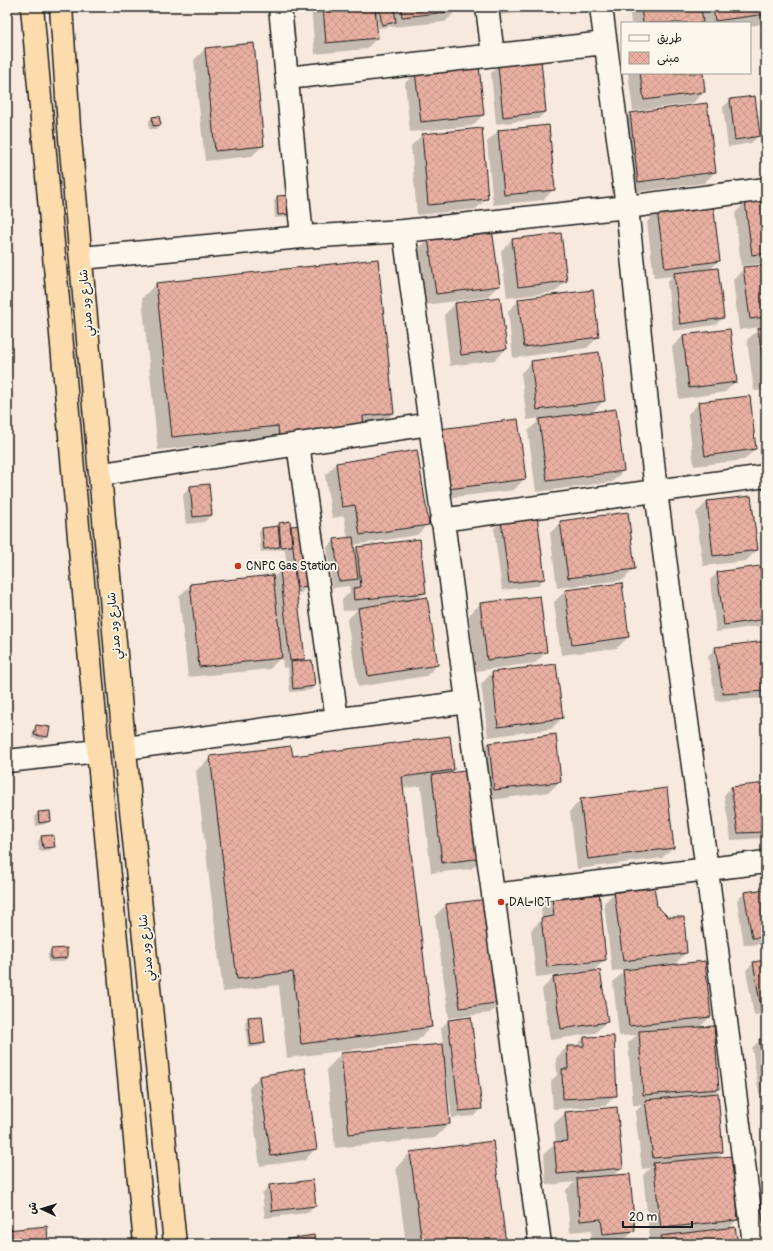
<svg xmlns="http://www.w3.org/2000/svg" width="773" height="1251" viewBox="0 0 773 1251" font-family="Pangolin,'Playpen Sans Arabic',sans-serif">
<defs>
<pattern id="building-cross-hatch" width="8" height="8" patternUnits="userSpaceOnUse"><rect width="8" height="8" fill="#e9b0a2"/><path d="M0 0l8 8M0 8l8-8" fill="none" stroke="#c7978b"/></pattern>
</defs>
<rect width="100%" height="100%" fill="#f7e9dd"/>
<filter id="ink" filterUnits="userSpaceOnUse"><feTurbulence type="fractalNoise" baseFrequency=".025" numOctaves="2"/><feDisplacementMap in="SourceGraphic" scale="8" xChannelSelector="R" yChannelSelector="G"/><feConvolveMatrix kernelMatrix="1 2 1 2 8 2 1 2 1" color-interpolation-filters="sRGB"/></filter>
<g filter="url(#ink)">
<path fill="#0003" d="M311,7H455L456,11L445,22L391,27V26L379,28L377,17H375L377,38L366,49L315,54Z
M490,7H547L544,10L490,16Z
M629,7H766V23L750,26V23H631Z
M205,49L263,145L252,156L205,161L194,60Z
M499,66L545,112L538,119L496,124L491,73Z
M416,72L483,115L472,126L410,132L405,83Z
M628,73H702L704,92L693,103L633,111Z
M731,100L759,136L751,143L728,147L723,107Z
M706,104L715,172L704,183L628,193L619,125L630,114Z
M152,118L160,125L156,129H149V121Z
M481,129L487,198L476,209L417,215L411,146L422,135Z
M498,131L554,189L543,200L493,205L487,142Z
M278,197L289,214L286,217L275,218L274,201Z
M766,200V263L741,266L735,213L746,202Z
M658,211L719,260L710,270L723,318L715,325L673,331L667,282L672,276L654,278L647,222Z
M429,238L498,286L487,297L425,305L417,249Z
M512,240L566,281L555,292L507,298L501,251Z
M766,266V383L760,337H758L766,390L754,391L747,340L761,327L739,330L733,280L744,268Z
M156,284L393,413L379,427L158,450L142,298Z
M519,300L598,337L587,348L513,358L508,311Z
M455,304L506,349L495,360L450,366L444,315Z
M683,336L736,381L725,392L679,399L672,347Z
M532,362L604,401L591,413L623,471L612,482L536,492L528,431L541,418L527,420L521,373Z
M699,403L755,449L744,460L694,466L688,414Z
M441,430L525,478L514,490L437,499Z
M336,464L428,524L417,535L353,545L354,551L357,547L425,592L417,600L437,665L426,676L358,687L347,620L358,609L343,611L342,600L350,592L349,586L332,588L327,547L335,540L348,539L344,516L332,518L325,475Z
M190,487L211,515L204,522L186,524L183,495Z
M766,493V531L762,497Z
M750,497L757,550L746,561L703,566L696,513L707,502Z
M502,521L544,579L537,586L502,590L494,528Z
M561,522L634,569L623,580L557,588L550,533Z
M279,524L289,529L291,527L308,585L301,593H296L304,658L300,662L311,661L314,686L311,690L290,692L288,667L283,668L282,656L270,669L188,677L179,596L191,585L272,579L280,571L287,570L285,549L278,550V548L276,550L261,552L259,532L262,529L276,527Z
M760,567L766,619L759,626L716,632L710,580L717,573Z
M565,591L628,637L617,648L561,655L554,602Z
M480,604L546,652L535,663L476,671L469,615Z
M766,642V698L716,701L708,656L716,648Z
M492,673L562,718L551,729L488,737L481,684Z
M37,726L47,737L43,740L32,738L33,730Z
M555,735L560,781L549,792L484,801L478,755L489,744Z
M211,757H292L453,769L449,774L482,858L471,869L431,873L421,786L402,788L431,1027L417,1041L287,1058L279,985L223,992L196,771Z
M766,784V838L731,840L724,795L731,788Z
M581,800L673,847L662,858L577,869L570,811Z
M38,813L50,821L46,824L36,826L35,816Z
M52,836L53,847L50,850L39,851L38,841L41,837Z
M766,890V944L744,945L737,900L745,893Z
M615,892L656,907L686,953L674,965L710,1017L699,1028L718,1089L712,1095L722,1152L716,1158L737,1220L729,1228L737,1244H655L661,1238L650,1239L643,1175L650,1168L642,1169L635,1112L642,1105H633L628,1043L637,1035L619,1036L613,982L625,970L612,971L604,903Z
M552,897L605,960L592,972L607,1021L595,1033L550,1040L542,989L553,978L582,974L581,972L536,977L531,930L542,919L541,909Z
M446,905L501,1002L490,1013L449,1018L435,916Z
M51,950L66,958L62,962H48V954Z
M766,961V1014L754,1015L746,970L754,963Z
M249,1018L264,1043L261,1046L248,1048L245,1022Z
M448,1021L481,1108L474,1116L452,1118L446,1070L444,1071L449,1124L435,1138L335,1148L327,1069L341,1054L443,1045L441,1028Z
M584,1038L616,1095L605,1106L553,1109L551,1081L557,1075L556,1058L567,1047H575Z
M760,1040H766V1092L759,1093L752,1048Z
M260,1076L316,1148L305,1160L260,1166L249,1088Z
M565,1113L622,1168L613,1176L634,1231L622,1242L592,1244L591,1230L570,1232L566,1190L575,1182L546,1185L544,1154L556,1143L554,1124Z
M410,1153L505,1244H406L396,1168Z
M312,1181L315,1205L307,1213L265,1218L262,1194L269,1186Z"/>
<path fill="url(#building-cross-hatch)" stroke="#1c1c1c" d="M323,7H375L378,38L326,43Z
M379,7H394L396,22L382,25Z
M401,7H456L457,11L402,17Z
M641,7H701L703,23H643Z
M713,7H766V14L715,21Z
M254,43L264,146L215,151L205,48Z
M541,60L546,112L503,117L498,65Z
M479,65L484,115L421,122L415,71Z
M640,73H703L705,92L644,100Z
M755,96L760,136L735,140L730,99Z
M707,103L716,172L638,182L630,113Z
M159,116L161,125L153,126L152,117Z
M549,125L555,190L504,195L498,130Z
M482,128L488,199L428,205L422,134Z
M290,195V214L278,215L277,196Z
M766,199V253L752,255L745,201Z
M713,203L720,261L665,268L657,210Z
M492,229L500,286L436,294L428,237Z
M561,233L567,281L518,287L512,239Z
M378,259L394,413L363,416L364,429L279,438L278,426L172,437L156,283Z
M766,265V317L750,319L743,267Z
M718,268L724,318L680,324L674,273Z
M593,290L599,337L524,347L518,299Z
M500,297L507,349L461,355L455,303Z
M766,327V381H765L758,328Z
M730,329L737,382L689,388L683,335Z
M599,352L605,401L537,410L531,361Z
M750,396L756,449L705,456L698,402Z
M616,409L624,471L547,481L539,419Z
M518,419L526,479L448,489L440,429Z
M417,450L429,525L360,535L355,505L342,507L336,463Z
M209,484L212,515L193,517L190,486Z
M751,496L758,550L713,556L707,501Z
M628,512L635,569L568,578L560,521Z
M537,515L545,579L509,583L501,520Z
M290,521L292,546L281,547L279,523Z
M303,525L309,586L297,587L291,526Z
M278,526L280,547L264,549L262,528Z
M353,537L358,579L339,581L334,539Z
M420,539L426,593L354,600L353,588L361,587L357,547Z
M760,566L766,619L724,625L717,572Z
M294,568L305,659L290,661L280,570Z
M273,575L282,658L199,667L190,584Z
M622,583L629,637L572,645L565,590Z
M540,596L547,652L487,660L480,603Z
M427,597L438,665L368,676L358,608Z
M766,641V691L723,694L715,647Z
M312,660L315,686L293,689L291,662Z
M556,664L563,718L498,727L492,672Z
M36,725L50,727L48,737L34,735Z
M556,734L561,782L494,790L489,743Z
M450,736L454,770L402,777L432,1027L301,1044L293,972L237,979L210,756L291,746L293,756Z
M473,770L483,858L442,863L432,775Z
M766,783V832L738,833L731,787Z
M667,788L674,848L588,859L580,799Z
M50,811L51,821L39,823L38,812Z
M53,835L55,847L43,848L41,836Z
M654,886L657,906L668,917H684L687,953L623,961L614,891Z
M766,889V937L752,938L744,892Z
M599,891L606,960L547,967L541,918L554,916L552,897Z
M489,899L502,1002L460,1008L446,904Z
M67,948V958L51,959V949Z
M766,960V1008H761L753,962Z
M705,961L711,1017L629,1026L623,970Z
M600,970L608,1022L561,1029L553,977Z
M262,1016L265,1043L251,1045L248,1017Z
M471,1017L482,1109L459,1111L448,1020Z
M714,1026L719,1089L643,1095L639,1031Z
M614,1036L617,1096L563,1099L562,1069H568L567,1046H584V1037Z
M759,1039H766V1083Z
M443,1044L450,1124L349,1134L341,1053Z
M305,1068L317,1149L271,1156L259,1076Z
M718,1093L723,1152L653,1158L645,1100Z
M617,1107L623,1168L557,1174L554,1142L568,1141L565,1112Z
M493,1141L506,1244H422L410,1152Z
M733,1156L738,1220L661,1228L653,1163Z
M630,1174L635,1231L603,1234L601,1219L580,1221L577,1178Z
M313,1180L316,1206L272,1211L269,1185Z
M47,1226L48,1244H8L7,1230Z
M735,1227L738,1244H662L661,1236Z
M314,1235L315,1244H276V1241Z"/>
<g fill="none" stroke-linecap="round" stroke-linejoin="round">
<defs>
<path id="minor" d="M280,7L302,237
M487,7L493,55
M601,7L627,207L656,492L707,870L754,1244
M287,78L605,43
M404,231L540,1244
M82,258L302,237L404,231L627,207L766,189
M298,444L337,719
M102,474L430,424
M441,520L766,476
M126,748L467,702
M7,761L98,751
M493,895L766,862"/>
<path id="trunk" d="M32,7L98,751L145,1244
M61,7L69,127L122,721L175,1244"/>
</defs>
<use href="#minor" stroke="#1c1c1c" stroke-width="25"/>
<use href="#trunk" stroke="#1c1c1c" stroke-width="25"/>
<use href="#minor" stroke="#fbf7ec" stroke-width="22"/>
<use href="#trunk" stroke="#fcdcac" stroke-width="22"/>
</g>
</g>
<g fill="#c8321e" stroke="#fbf7ec" stroke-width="1.5">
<circle cx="238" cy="566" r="4"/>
<circle cx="501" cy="902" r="4"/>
</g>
<g text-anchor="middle" stroke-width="3.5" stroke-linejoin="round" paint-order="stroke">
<g font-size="12" fill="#1c1c1c" stroke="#fbf7ec">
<text transform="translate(86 303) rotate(-95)" y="4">شارع ود مدني</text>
<text transform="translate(114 626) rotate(-95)" y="4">شارع ود مدني</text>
<text transform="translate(146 948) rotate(-96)" y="4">شارع ود مدني</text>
</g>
<g font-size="12" fill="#1c1c1c" stroke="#fbf7ec" text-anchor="start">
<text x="246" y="570">CNPC Gas Station</text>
<text x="509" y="906">DAL ICT</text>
</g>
</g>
<rect width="773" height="1251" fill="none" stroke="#fbf7ec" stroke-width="24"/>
<rect x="12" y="12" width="749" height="1227" fill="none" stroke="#1c1c1c" stroke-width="1.5" filter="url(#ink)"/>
<rect x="621" y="22" width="130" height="52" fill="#fbf7ec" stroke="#a29f99"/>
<rect x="629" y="35" width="20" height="6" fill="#fbf7ec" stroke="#a29f99"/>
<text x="657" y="42" font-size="12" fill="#1c1c1c">طريق</text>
<rect x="629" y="52" width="20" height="12" fill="url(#building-cross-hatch)" stroke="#a29f99"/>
<text x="657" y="62" font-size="12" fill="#1c1c1c">مبنى</text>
<g transform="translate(42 1209) rotate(274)" stroke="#fbf7ec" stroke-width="3" paint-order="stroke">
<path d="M0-3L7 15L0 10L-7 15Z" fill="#1c1c1c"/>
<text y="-6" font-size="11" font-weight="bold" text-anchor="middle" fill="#1c1c1c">ش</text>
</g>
<path d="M623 1221v6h69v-6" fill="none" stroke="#1c1c1c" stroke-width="2"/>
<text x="629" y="1221" font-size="12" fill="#1c1c1c" stroke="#fbf7ec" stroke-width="3" paint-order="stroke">20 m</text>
</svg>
